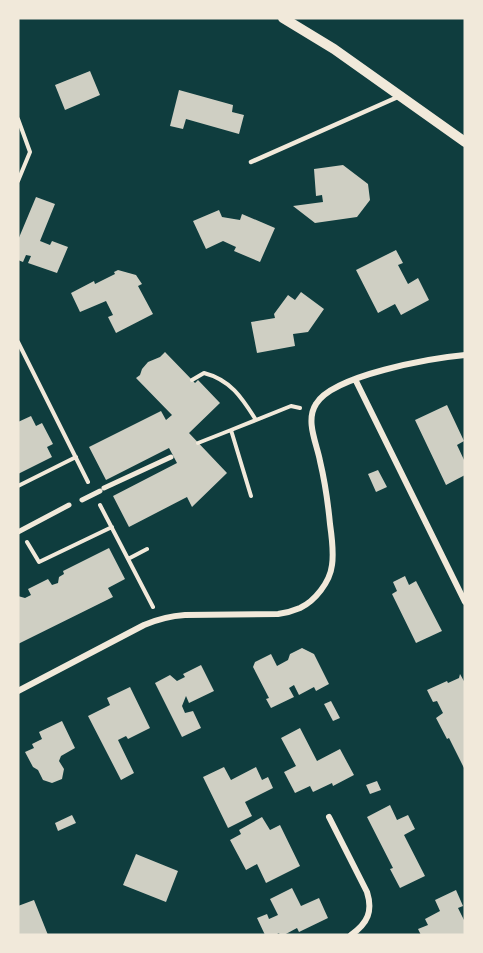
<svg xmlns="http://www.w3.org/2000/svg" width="483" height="953" viewBox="0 0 483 953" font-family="'Sofia Sans Condensed',sans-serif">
<rect width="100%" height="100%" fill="#0f3d3e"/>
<path fill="#cfcfc3" d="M90,71L100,95L65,110L55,85Z
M179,90L233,105L232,112L244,115L239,134L186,119L183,129L170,126Z
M343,165L368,184L370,200L357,217L315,223L293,206L323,202L322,195L316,196L314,169Z
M36,197L55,204L40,241L50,245L52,241L68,247L57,273L28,263L31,256L26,255L23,262L18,260V240Z
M219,210L222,217L240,220L242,214L275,228L260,262L234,251L236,247L223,241L206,249L193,221Z
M396,250L403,263L398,265L408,284L418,278L429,300L401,315L395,304L378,313L356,270Z
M118,270L136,275L142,284L138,286L153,314L116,333L108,317L113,315L106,301L80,312L71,293L94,281L95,284L115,274L114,272Z
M301,292L324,309L308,332L293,334L295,346L257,353L251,322L275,318L274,314L288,295L295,300Z
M165,352L195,383L198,380L220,403L189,433L227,473L192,507L187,497L129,527L113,496L177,463L169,448L106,480L89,447L161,411L166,420L172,415L136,378L140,375L142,369L148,362L160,357Z
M447,405L464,441L457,445L465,462V475L446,485L415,420Z
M31,416L36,426L42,423L53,444L47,447L52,457L18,474V422Z
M378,470L387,487L376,492L368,474Z
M109,548L125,579L108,588L113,597L18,644V596L25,598L31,595L28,589L48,579L52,585L58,583L59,577L64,574L63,571Z
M405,576L409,585L416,581L442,631L416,643L392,594L397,591L393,582Z
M302,648L314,654L329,684L316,691L314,687L299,695L294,685L289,688L294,697L271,708L266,699L269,698L253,667L255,662L271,654L277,666L288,660L290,654Z
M201,665L214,691L189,703L186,696L182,706L185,713L193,711L201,728L182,737L155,683L170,675L177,681L185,677L183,674Z
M460,674L465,683V770L449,738L447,739L436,718L443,713L437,701L433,702L427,690L447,681L448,683L459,678Z
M130,687L150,728L128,739L126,736L118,740L134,773L121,780L88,716L110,705L107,698Z
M331,701L340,718L333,721L324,704Z
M62,721L75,748L61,756L59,761L64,769L62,779L52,783L43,780L38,770L33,767L25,752L34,748L32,744L42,739L39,732Z
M300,728L317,761L340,749L354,775L333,786L332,783L313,792L310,786L295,793L284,772L296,766L281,738Z
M224,767L231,780L256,767L262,780L268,777L273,788L245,802L252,816L228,828L203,777Z
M377,781L381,790L370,794L366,785Z
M390,805L397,820L408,815L415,829L404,835L425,876L400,888L390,869L393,868L367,817Z
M72,815L76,823L58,831L55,823Z
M262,817L270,830L280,825L300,866L266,883L257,864L246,870L230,840L241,834L239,830Z
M136,854L178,871L166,902L123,885Z
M292,888L301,906L319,898L328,918L299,932L297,928L284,935H280L279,933L275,935H265L257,918L267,914L269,919L278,915L270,899Z
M456,890L463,906L458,908L465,922V935H421L418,929L428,925L425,919L440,911L435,900Z
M34,900L48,935H18V906Z"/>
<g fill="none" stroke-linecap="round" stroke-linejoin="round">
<path stroke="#f1e9da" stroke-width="4" d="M18,119L30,152L18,181
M18,342L88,482
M192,380L204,373C231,380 242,398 256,420
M231,430L291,406L300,408
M198,443L231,430L251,496
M18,486L76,457
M100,505L153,607
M27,542L39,562L112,527
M128,559L147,549"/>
<path stroke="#f1e9da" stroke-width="4.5" d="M251,162L400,96"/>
<path stroke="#f1e9da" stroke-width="5" d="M104,488L171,457
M82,500L100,491
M18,532L69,505"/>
<path stroke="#f1e9da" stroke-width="6" d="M355,379L465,602
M18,691L144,625C158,619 170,616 185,615L278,614C286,613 293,611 300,608C315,601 330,582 332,565C334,552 332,538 330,524C328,503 325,482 320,461C317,444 305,421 316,404C333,375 432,358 465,355
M329,817L367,892C373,911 368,923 351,935"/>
<path stroke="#f1e9da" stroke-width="10" d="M283,18L334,49L465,142"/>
</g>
<rect width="483" height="953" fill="none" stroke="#f1e9da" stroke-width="39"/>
</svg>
